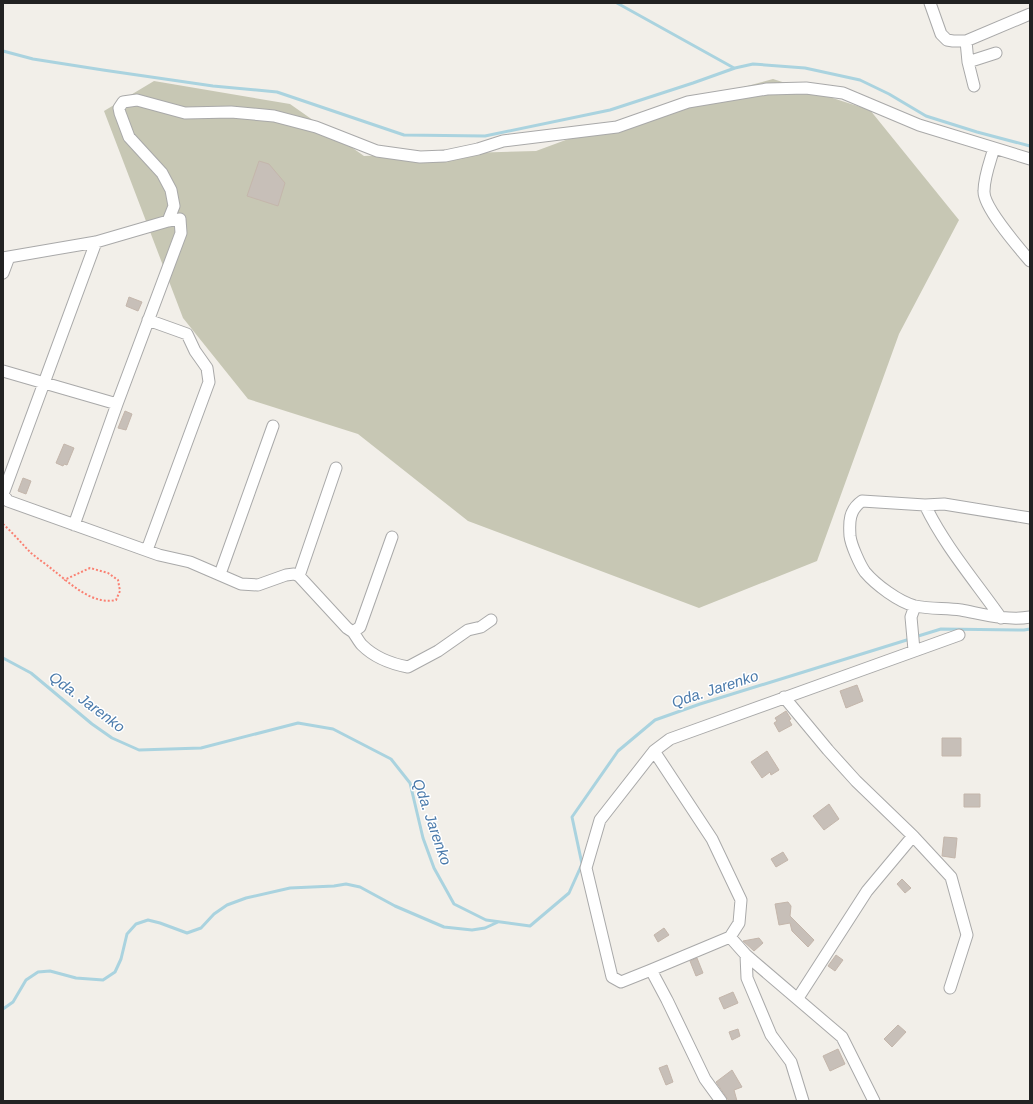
<svg xmlns="http://www.w3.org/2000/svg" width="1033" height="1104" viewBox="0 0 1033 1104" font-family="Arial,sans-serif">
<rect width="100%" height="100%" fill="#f2efe9"/>
<path fill="#c7c7b4" d="M773,79L870,110L959,220L899,334L817,561L699,608L468,521L358,434L248,399L183,318L104,111L154,81L290,104L364,156L536,151L617,121Z"/>
<g fill="none" stroke-linecap="round" stroke-linejoin="round">
<path stroke="#aad3df" stroke-width="3" d="M617,3L734,68
M3,51L33,59L103,70L213,86L277,92L404,135L485,136L610,110L693,83L735,68L753,64L805,68L860,80L889,94L926,116L977,132L1030,146
M915,637L941,629L1024,630L1030,629
M3,658L31,673L92,724L112,738L139,750L201,748L298,723L333,729L391,759L410,783L423,838L434,868L454,904L486,920L530,926L569,893L582,864L572,817L618,751L655,720L700,704L910,639
M3,1009L13,1002L26,980L38,972L50,971L76,978L103,980L115,972L121,959L127,934L136,924L148,920L160,923L187,933L201,928L214,914L227,905L246,898L290,888L334,886L346,884L360,887L395,906L444,927L472,930L485,928L498,922"/>
</g>
<path fill="#c7bfb8" stroke="#c4b6ab" d="M259,161L269,164L285,183L278,206L247,196Z
M129,297L142,302L138,311L126,306Z
M125,411L132,414L126,430L118,428Z
M64,444L74,448L67,465L64,464L63,466L56,463Z
M23,478L31,481L26,494L18,491Z
M857,685L863,701L846,708L840,691Z
M786,711L791,719L789,720L792,725L779,732L774,723L777,721L775,718Z
M942,738H961V756H942Z
M767,751L779,770L771,775L770,772L762,778L751,762Z
M964,794H980V807H964Z
M829,804L839,819L824,830L813,816Z
M944,837L957,838L955,858L942,856Z
M783,852L788,860L776,867L771,859Z
M902,879L911,888L905,893L897,884Z
M788,902L791,906L790,916L814,940L808,947L792,931L790,923L779,925L775,904Z
M664,928L669,935L658,942L654,935Z
M759,938L763,943L754,951L743,941Z
M836,955L843,960L835,971L828,966Z
M697,958L703,973L696,976L690,961Z
M733,992L738,1003L724,1009L719,998Z
M898,1025L906,1032L892,1047L884,1039Z
M738,1029L740,1036L732,1040L729,1032Z
M838,1049L845,1064L830,1071L823,1056Z
M667,1065L673,1082L666,1085L659,1068Z
M732,1070L742,1087L734,1090L737,1101H729L716,1082Z"/>
<g fill="none" stroke-linecap="round" stroke-linejoin="round">
<defs>
<path id="minor" d="M930,3L941,34L947,40L953,41H966L1030,14
M966,41L968,62L974,86
M968,62L996,53
M994,148C990,162 984,177 984,191C983,207 1019,248 1030,261
M168,221L174,206L171,190L162,173L129,137L120,113L119,108L123,102L137,100L185,113L231,112L274,116L316,127L377,151L420,157L445,156L478,149L503,141L617,127L688,102L767,89L806,88L843,93L919,125L1030,159
M3,258L96,242L168,221L180,219L181,233L117,404L74,525
M3,273L9,257
M3,371L117,404
M3,494L8,501L159,555L190,562L241,584L258,585L286,575L294,574L299,576L347,628L353,632L360,627L392,537
M3,494L96,242
M925,505C944,545 975,581 1001,618
M1030,518L944,504L925,505L862,501C849,510 849,522 850,536C851,545 860,565 865,572C876,585 899,602 915,606C930,609 946,608 961,610C983,614 1007,621 1030,617
M147,550L209,382L207,368L195,351L187,334L148,320
M220,574L273,426
M299,576L336,468
M353,632C356,636 359,642 362,645C374,657 392,664 408,667L438,651L468,630L481,627L491,620
M914,650L911,617L915,606
M784,697L828,750L856,781L913,836L951,877L967,935L950,988
M654,751L712,839L741,900L739,923L730,937L746,955L842,1037L874,1101
M730,937L651,970L621,982L612,977L586,868L600,820L654,751L670,739L959,635
M746,955L747,978L771,1035L791,1062L803,1101
M651,970L667,1000L705,1079L721,1101
M798,998L867,891L913,836"/>
</defs>
<use href="#minor" stroke="#a9a9a9" stroke-width="13"/>
<path stroke="#fa8072" stroke-width="2" stroke-dasharray="2 2" stroke-linecap="butt" d="M3,524C13,533 22,544 31,553C38,559 46,564 53,570C71,584 92,605 116,600L120,591L118,580L108,573L90,568L64,580"/>
<use href="#minor" stroke="#fff" stroke-width="11"/>
</g>
<g text-anchor="middle" stroke-width="3" stroke-linejoin="round" paint-order="stroke">
<g font-size="15" font-style="italic" fill="#4a7aab" stroke="#fff">
<text transform="translate(715 689) rotate(-18)" y="5">Qda. Jarenko</text>
<text transform="translate(87 702) rotate(37)" y="5">Qda. Jarenko</text>
<text transform="translate(432 822) rotate(71)" y="5">Qda. Jarenko</text>
</g>
</g>
<rect width="1033" height="1104" fill="none" stroke="#222222" stroke-width="8"/>
</svg>
